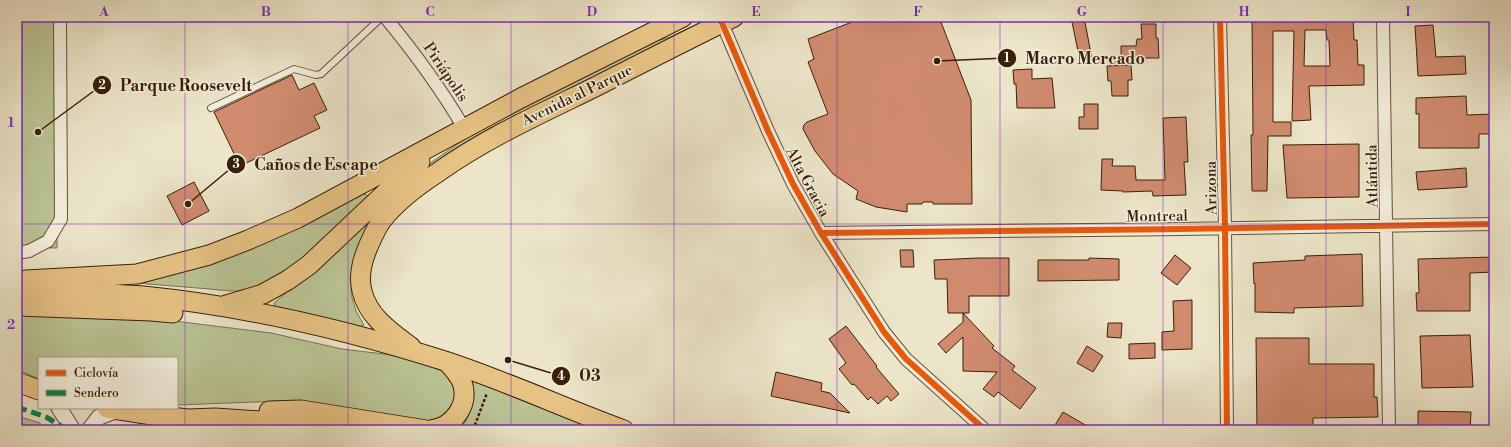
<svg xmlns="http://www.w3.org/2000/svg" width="1511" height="447" viewBox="0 0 1511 447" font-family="'Libre Bodoni',serif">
<rect width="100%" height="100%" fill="#ece5c9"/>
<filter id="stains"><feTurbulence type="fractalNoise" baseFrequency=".005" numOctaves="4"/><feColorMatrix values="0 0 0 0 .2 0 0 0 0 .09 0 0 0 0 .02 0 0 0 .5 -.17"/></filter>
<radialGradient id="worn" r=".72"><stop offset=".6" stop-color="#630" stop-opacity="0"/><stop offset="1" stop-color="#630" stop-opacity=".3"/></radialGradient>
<path fill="#bac394" stroke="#7a724e" d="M17,17H59L57,248L17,247Z
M695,25L697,27L411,183L352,269L351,294L356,311L364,325L359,327L275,308L274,303L314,269L409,181L433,161L472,134L524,105L646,44L670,37Z
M364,194L367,195L368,198C342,225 280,286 244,290C233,292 220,290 210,289C189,287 169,286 148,284L141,283L140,280L279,236Z
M30,314L142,317L271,333L342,349L384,354L411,359L442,371L448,377L453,384L455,393L454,402L449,413L429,423L309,402L282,401L177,405V358H39V379L17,369V316Z
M470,379L602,430H459C474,413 473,400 470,379Z
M17,416L40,423L44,430H17Z"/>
<path fill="#d08b6f" stroke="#3a2007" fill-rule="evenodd" d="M865,17H939L971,100L972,204H933V202H923L922,204H907V212L876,207L856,199L858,191L833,174L815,151L803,129L804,125L807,122L828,114L808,62L814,59L808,39Z
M1071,17H1084L1092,59L1080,61Z
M1252,17H1314V19L1342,20V17H1353L1354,40H1357L1358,65H1364V85L1309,86L1311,120L1292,121L1294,31H1273V122H1291V136H1268L1267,191H1252L1251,135H1253ZM1305,30H1326L1327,40H1329L1330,66H1304Z
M1141,24H1156V38H1158L1159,58H1121V46H1136L1137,39H1142Z
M1433,25L1436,57L1465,56L1466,74L1418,76L1415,26Z
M1131,65L1132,80H1128V96H1112L1111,81H1108L1107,66Z
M1032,69V79L1052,78L1055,108H1017L1016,84H1014L1013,70Z
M292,75L299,90L314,83L327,110L314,116L320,128L240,166L214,112Z
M1466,96L1467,115L1494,114V134H1479V148H1419V114H1416V98Z
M1084,104H1098V129H1079V117H1084Z
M1186,117L1188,162H1184L1186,195L1153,196L1152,191L1123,192V191L1101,190L1102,159H1113L1112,166H1135L1136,180H1165L1163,118Z
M1359,144V197L1287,198L1283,145Z
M1466,168L1467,187L1418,190L1416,172Z
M194,182L209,211L182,225L167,196Z
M900,250H913L914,267H901Z
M1362,254L1363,306L1294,308V313L1255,312V283L1254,284L1253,263L1305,260V256Z
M1175,255L1191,268L1177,285L1161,273Z
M1494,257V272L1470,273V311H1417L1416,293H1419L1418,259Z
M978,258H1009V296H969V313H963L994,346L992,348L1015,366L1012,370L1036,388L1020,409L998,392L994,397L983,389L997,372L963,371V337L946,353L938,344L963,322V313H948L947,279H935L934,260Z
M1089,258L1119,259V280L1038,281V260H1089Z
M1192,300V349L1162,350V332L1174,331L1173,301Z
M1108,323H1122L1121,338L1107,337Z
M846,326L877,366L876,367L899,394L891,401L887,396L878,404L871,397L868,400L854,384L852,385L839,369L846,363L829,339Z
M1470,335L1473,387L1422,388L1420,336Z
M1256,338H1309V364H1374V397H1377L1378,417L1313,418V427L1257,428Z
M1155,343V358L1129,359V344Z
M1087,346L1103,356L1093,372L1077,363Z
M776,372L822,383L821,391L830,393L850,413L771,396Z
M1418,411L1471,412L1470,430L1418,429Z
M1063,412L1094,430H1052Z"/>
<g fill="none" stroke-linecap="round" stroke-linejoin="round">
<defs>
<path id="service" d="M211,108L294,69L316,75L321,74L382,17
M215,426L230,430"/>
<path id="minor" d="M385,17C414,52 441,89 464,128
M1220,17L1225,227L1227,430
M1383,17L1389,430
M718,18L722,23L768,131L793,184L821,233L884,332L906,359L985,430
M821,233C1045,232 1270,227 1494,224
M17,253L29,251L48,241L61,219L60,17"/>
<path id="tertiary" d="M59,408L73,430
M89,430L99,417L118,410"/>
<path id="primary" d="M17,284L26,280L137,274L209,255L248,240L298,218L521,98L683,17
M28,291C66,293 105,293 143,296C245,306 347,330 445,361C506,381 564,408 624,430
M226,305L263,294L288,280L309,265L396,183L420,162
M17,306L151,311L173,313
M411,347C391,332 368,317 362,291C358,276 362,261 368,247C372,238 376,228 382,220C397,201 417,186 437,173C486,138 540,114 593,88C640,64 687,40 734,17
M17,382L39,390
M107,408L152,415L188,419L215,418L290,423L340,430
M269,411L301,410L426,430
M431,430C453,427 470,405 462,382C458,374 453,368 447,362"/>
</defs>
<use href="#service" stroke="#665138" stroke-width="8"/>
<use href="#minor" stroke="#665138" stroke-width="14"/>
<use href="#tertiary" stroke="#665138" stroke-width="17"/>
<use href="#primary" stroke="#3a2007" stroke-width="21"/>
<path stroke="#3a2007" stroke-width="2.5" stroke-dasharray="3 2" stroke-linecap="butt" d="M473,430L487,393"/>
<use href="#service" stroke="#f3eedc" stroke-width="6"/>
<use href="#minor" stroke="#f3eedc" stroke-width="12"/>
<use href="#tertiary" stroke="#f3eedc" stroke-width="15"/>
<use href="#primary" stroke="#e6c284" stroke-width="19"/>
<path stroke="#00873e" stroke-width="5" stroke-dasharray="10 5" stroke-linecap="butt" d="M17,407L46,417L68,430"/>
<defs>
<path id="cycleway" d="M717,17L722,23L768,131L793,184L821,233L884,332L906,359L985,430
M1220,17L1225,227L1227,430
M821,233C1045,232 1270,227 1494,224"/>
</defs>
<use href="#cycleway" stroke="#f3eedc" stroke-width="8"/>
<use href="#cycleway" stroke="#e8590c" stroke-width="6"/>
</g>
<path fill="none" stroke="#7b2cbf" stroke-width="1" stroke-opacity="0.55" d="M185,17V430M348,17V430M511,17V430M674,17V430M837,17V430M1000,17V430M1163,17V430M1326,17V430M17,224H1494"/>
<g text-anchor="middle" stroke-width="3" stroke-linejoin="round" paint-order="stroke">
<g font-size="15" fill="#3a2007" stroke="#f3eedc">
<text transform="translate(446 72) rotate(56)" y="5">Piriápolis</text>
<text transform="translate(577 95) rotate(-26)" y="5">Avenida al Parque</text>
<text transform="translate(1372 176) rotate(-91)" y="5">Atlántida</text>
<text transform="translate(808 182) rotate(62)" y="5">Alta Gracia</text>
<text transform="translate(1211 188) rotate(-91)" y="5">Arizona</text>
<text transform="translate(1157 216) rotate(-1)" y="5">Montreal</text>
</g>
</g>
<path fill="none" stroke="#3a2007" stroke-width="1.5" d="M937 61L1007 58M38 132L102 85M188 204L236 164M508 360L561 376"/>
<g fill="#3a2007" stroke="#f3eedc" stroke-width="1.5">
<circle cx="937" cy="61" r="4"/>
<circle cx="38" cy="132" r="4"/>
<circle cx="188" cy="204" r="4"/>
<circle cx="508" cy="360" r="4"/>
<circle cx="1007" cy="58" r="10"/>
<circle cx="102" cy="85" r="10"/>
<circle cx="236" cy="164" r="10"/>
<circle cx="561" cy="376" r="10"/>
</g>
<g font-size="12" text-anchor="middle" font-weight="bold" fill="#fff">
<text x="1007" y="62">1</text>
<text x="102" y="89">2</text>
<text x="236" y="168">3</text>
<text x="561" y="380">4</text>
</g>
<g font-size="16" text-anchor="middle" font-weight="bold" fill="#3a2007" stroke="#f3eedc" stroke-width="3" stroke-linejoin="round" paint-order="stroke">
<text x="1085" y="64">Macro Mercado</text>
<text x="186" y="91">Parque Roosevelt</text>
<text x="316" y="170">Caños de Escape</text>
<text x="590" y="381">03</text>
</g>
<rect width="1511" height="447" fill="none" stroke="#ece5c9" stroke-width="44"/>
<rect x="38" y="357" width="140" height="52" fill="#f3eedc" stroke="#a99c87"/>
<rect x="46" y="370" width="20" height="6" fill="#e8590c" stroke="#a99c87"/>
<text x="74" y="377" font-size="12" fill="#3a2007">Ciclovía</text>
<rect x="46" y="390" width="20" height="6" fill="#00873e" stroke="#a99c87"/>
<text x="74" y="397" font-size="12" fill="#3a2007">Sendero</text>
<rect x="22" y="22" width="1467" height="403" fill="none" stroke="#7b2cbf" stroke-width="1.5"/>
<g font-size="13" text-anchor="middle" font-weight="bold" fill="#7b2cbf">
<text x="104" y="16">A</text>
<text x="266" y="16">B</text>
<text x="430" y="16">C</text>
<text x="592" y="16">D</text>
<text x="756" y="16">E</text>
<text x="918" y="16">F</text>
<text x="1082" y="16">G</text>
<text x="1244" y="16">H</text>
<text x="1408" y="16">I</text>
<text x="11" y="127">1</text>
<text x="11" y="329">2</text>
</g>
<rect width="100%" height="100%" filter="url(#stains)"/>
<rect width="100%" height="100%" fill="url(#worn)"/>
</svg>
